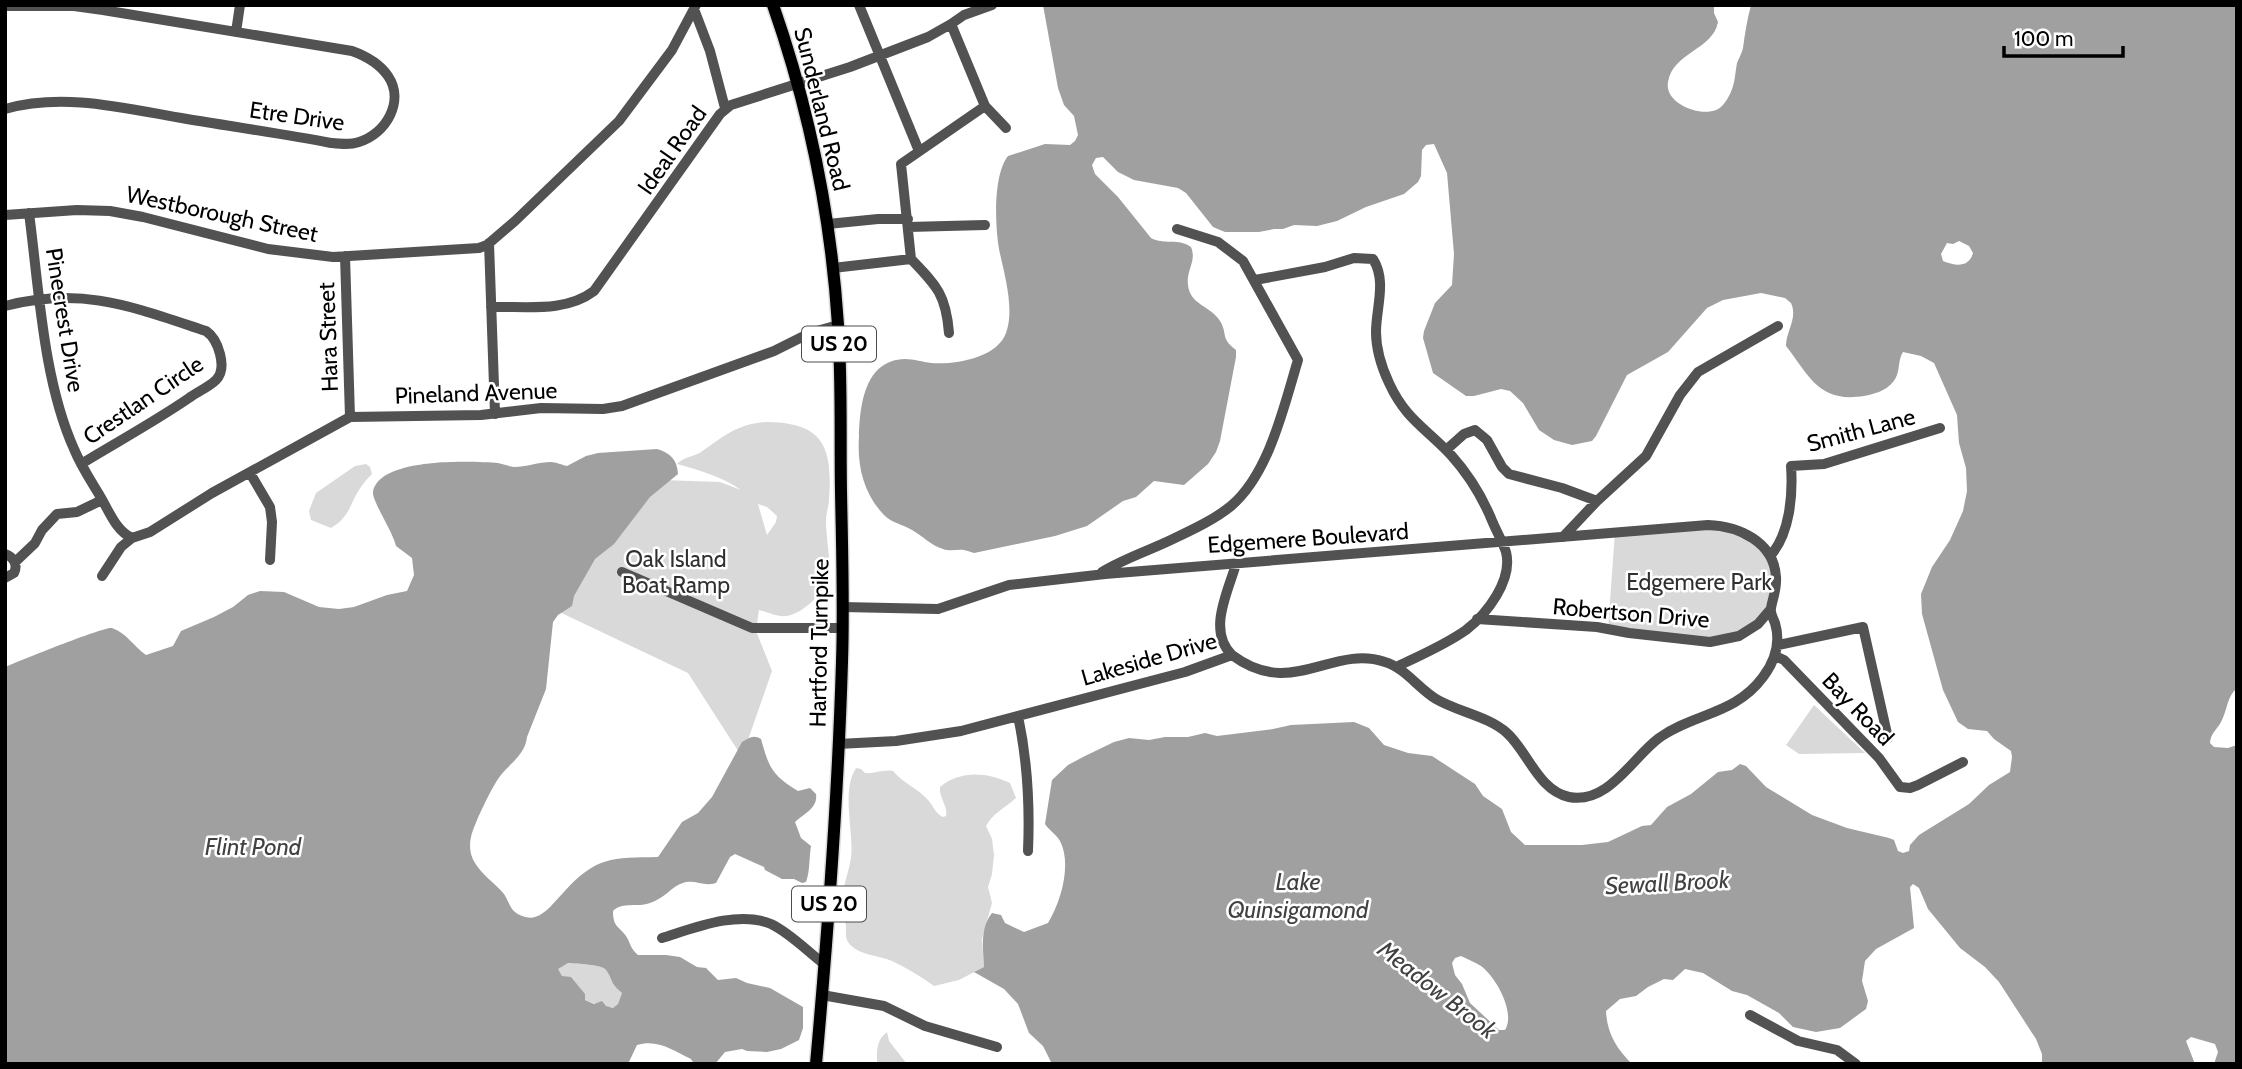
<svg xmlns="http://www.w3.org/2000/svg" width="2242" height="1069" viewBox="0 0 2242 1069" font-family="Cabin,sans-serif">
<rect width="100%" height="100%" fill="#fff"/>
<path fill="#d9d9d9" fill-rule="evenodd" d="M765,422C822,422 833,445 829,499C829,506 826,513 826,520C826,538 830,557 830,575C825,591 804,614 786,616C777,617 767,612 759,610L756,631L772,671L742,757L688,673L553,609L584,564L661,480L720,482L741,490C723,477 699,470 677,464C683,457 693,457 701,452C725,436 735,425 765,422ZM758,504L767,507L777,516L776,522L767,535Z
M366,464L370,467L372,474C368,478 364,482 361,487C349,504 351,516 331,528L311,520L309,511L316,493L355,466Z
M1697,525L1751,536L1774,565L1770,610L1758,624L1722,641L1608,629L1615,532Z
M1814,705L1865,753L1799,754L1786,745Z
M856,768L861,769L865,773C875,774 883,769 893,771C904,784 919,789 928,800C934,807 935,813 943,817L946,816C948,806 939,798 940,787C960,770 987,772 1010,783L1016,798C1005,808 993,813 986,826L992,839L994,855L992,874L988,887L992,903L982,939L984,967L959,980L934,986C920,976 907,968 892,961C879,955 858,956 848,942C845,937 846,932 846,927C846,922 843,917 842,911C840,893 848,876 851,858C854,831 841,791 856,768Z
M568,963C576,964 602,964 606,970C614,980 610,983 622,993L618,1004L614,1008C606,1006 598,1005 590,1002C578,997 564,980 557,968Z
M887,1032L889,1041L907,1064H877C877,1051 876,1040 887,1032Z"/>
<path fill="#a0a0a0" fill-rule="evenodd" d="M1043,5H1714V13L1718,22C1713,50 1673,52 1668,82C1664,103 1699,117 1716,110C1722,108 1727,100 1730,94C1735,84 1735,74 1737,63C1739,58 1742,53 1743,48C1745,33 1747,20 1751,5H2237V688C2226,698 2228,709 2221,722C2217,730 2211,732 2210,743L2214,747L2228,748L2237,745V1064H2214L2218,1052L2215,1044L2191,1037L2186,1041L2195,1064H2042V1054L2036,1039L1999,982L1985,967L1960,948L1928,909L1919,888L1913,884L1910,887L1914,928L1876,949L1865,961L1862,981L1868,1001L1866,1009L1840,1028L1816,1032L1793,1027L1779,1013L1747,995L1732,991L1703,973L1685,969L1673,980L1664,979L1648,987L1636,996L1620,999L1606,1011C1607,1033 1616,1048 1632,1064H1052L1043,1046L1029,1033L1018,1004L1004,989L974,972L984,967C983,948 980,928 992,913L1001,915L1005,923L1024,932L1048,923C1061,902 1072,864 1060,841C1056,834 1049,830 1045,824L1052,780L1068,765L1085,756L1114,742L1129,738L1149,740L1165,737H1188L1205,733L1217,736L1273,729L1291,725L1354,722L1369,728L1384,745L1408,753L1432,756L1475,784L1483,796L1502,809L1511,832L1525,845H1582L1608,842L1642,826L1651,825L1667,807L1691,794L1718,772L1732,770L1740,764L1746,766L1766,787L1812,815L1847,828L1889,838L1894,840L1898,851L1903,853L1909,851L1910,845L1919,835L1969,804L1989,785L2010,772L2012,757L2011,751L1994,739L1987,731L1968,729L1958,722L1943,690L1922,614L1921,594L1932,567L1950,540L1963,511L1967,491L1966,468L1959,443L1957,415L1934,363L1921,356L1903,352C1897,361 1901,373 1893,382C1886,391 1874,394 1864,396C1819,403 1810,377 1786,346C1786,331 1798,318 1791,303L1785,298L1761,293L1723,300L1707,308L1668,352L1627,375L1596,436L1592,441L1572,445L1554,440L1539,430L1523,403L1510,391L1501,389L1474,396H1466L1433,373L1423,338L1424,331L1435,303L1452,285L1454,254L1447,173L1434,144L1426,145L1422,150L1421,176L1418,182L1404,194L1366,207L1337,221L1317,226L1294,225L1283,229H1274L1259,232H1225L1213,227L1186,193L1178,188L1134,180L1118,172L1103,157L1096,158L1092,165L1095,174L1118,197L1151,238C1164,245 1179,238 1191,247C1197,261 1186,270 1188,285C1190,305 1211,306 1220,321C1228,334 1220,338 1236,350V357L1220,441L1216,452L1208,464L1184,485L1154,481L1136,497L1123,501L1087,526L1055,536L974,553C971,552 968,551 964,550C957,549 951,552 943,549C930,545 923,536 912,530C902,524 892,523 884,515C863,493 857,465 859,436C860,404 865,360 905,359C914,359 923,362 931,363C955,365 997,358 1006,333C1015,309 1004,273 999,249C995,225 993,175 1008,156L1045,144L1070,145L1075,141L1078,135L1074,116L1064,105L1058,88ZM1959,241L1969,246L1973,253C1969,268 1955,266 1943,261L1941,254L1947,243L1953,244ZM1461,956C1467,959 1475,962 1481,966C1496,977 1516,1013 1505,1030H1499L1470,1003L1462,984L1455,975L1452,963L1455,958Z
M657,449C670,453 677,459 678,474L650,497L614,544L595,559L574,596L572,606L558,615L553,622L546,689L527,737C525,756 508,764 498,779C490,791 474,824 471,837C469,845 470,856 475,863C482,875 495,883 504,894C508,900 510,908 515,912C520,916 529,919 535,917C546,914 555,901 563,893C596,856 612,858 658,857L682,822L698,813L712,797L742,742C748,738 754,734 761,739C769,768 772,775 798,791L810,788L816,794C818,808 805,813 795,822L801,838L811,846C809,858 810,871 806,882L802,883L794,879H782L765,870L764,867L735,854L730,857L716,883C703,887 695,879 683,883C672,886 664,899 650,903C637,908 623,901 613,911C613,927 618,925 626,936C631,944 630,948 638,955H666L680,957L697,967L706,968L718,980L736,978L747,983L770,988L803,1007V1028L799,1040L781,1049L767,1052L747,1051L742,1049L725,1052L715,1064H694L691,1059C672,1050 658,1039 637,1045L628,1064H5V667C19,661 105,626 112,628C128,634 133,646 146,655L173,646L181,631L214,617L233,607L248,595L260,591L284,592L319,607L339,609L354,607L387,595L407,591L414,575L412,558L396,546C393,532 372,501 373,492C379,457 471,461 498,463C503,464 508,466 514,467C526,467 539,462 551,462C556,462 562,465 567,466L586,456L598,453ZM568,963C576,964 602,964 606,970C614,981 609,982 622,993L618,1004L613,1008L606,1006L602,1001L594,1004L585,1000V994L571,977L562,976L558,969Z"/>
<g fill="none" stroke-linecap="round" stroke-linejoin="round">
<defs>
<path id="major" d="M773,5C809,108 831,216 838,325C842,380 840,436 841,491C842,548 844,605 842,662C838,796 828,931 816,1064"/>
</defs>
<use href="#major" stroke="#dbdbdb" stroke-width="15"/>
<path stroke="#525252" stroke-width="10" d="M859,5L919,151
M5,6H74L103,10L352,51C366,56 379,63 388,76C405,101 386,134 359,142C350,145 341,144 331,143C284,134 235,127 187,119C127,109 65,92 5,109
M694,9L710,51L725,108
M951,24L985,106L1006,128
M236,32L240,5
M29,213C39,288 43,380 74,449C81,466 91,481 100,496C109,511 116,531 132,538
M5,215L77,210L110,211L143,217L268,249L333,257L479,248L487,245L515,221L619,121L672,50L696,5
M828,224L878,219H908
M908,227L985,225
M489,243L495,414
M345,256L350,417
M911,259L901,164L985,106
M911,259C937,286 946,295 949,333
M833,268L911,259
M1255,280L1325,267L1354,258L1373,259C1387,281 1376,308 1376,332C1376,349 1382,368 1389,383C1406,420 1426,428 1451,455C1469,475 1483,498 1493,523C1497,532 1503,543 1506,552C1513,580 1487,614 1466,630C1445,645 1419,656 1396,667
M5,306C83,286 133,307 206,331C218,339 228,368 216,380C209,387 197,392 189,398C154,422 117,442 81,464
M491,307C525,306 565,313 594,291L720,114L731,105L850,67L928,37L951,24L964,15L992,5
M1446,450L1464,434L1475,430L1487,440L1502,467L1509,474L1562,488L1597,501
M250,473L270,507L272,522L270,560
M1563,537L1597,501L1646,456L1680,395L1698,372L1778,326
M132,538L150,532L212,493L350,417L481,415L541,408L603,409L622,406L774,351L810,333L838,325
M5,554C14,557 18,565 14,573L5,578
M1770,556C1790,534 1793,495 1791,466L1824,464L1940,428
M15,562L35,543L42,530L57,514L77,512L102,500
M622,572L752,628H842
M1102,572C1125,558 1151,550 1175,538C1194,529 1215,519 1231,506C1269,474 1284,406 1298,360L1243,261L1218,242L1177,229
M102,576L121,547L132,538
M1477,619L1597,627L1629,633L1710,642L1739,636L1758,624L1770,610
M1778,645L1863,627L1888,738
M1232,655C1207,631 1228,592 1236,564
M1775,656L1784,660L1879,758L1900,787L1910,788L1918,785L1963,762
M1018,716C1028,763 1030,804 1028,851
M838,744L896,741L961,731L1185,672L1232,655C1292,700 1331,644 1385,662C1405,668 1418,688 1436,699C1458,712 1488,716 1507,733C1528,752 1538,790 1569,797C1608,805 1633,757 1659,738C1694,713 1735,715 1763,677C1775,661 1781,643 1775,623C1773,618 1770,613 1771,608C1773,597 1777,589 1776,577C1774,542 1739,526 1708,525L1105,574L1009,585L938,609L842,607
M662,938C694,928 738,910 771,924C790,933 807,951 824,964
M822,995L884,1006L925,1026L997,1047
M1750,1015L1798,1041L1837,1050L1856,1064"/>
<use href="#major" stroke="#000" stroke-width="12"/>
</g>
<g text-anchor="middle" stroke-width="5" stroke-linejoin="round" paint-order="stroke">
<g fill="#fff" stroke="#4c4c4c" stroke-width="2">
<rect x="802" y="326.5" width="74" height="35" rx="5"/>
<rect x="792" y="886.5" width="74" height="35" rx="5"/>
</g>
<g font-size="21" font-weight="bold" fill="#000">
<text x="839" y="351">US 20</text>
<text x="829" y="911">US 20</text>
</g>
<g font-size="23" fill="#000" stroke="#fff">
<text transform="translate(822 109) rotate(76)" y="8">Sunderland Road</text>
<text transform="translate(297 116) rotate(8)" y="8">Etre Drive</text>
<text transform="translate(672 150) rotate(-55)" y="8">Ideal Road</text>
<text transform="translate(222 214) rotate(12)" y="8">Westborough Street</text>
<text transform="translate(65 320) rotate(81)" y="8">Pinecrest Drive</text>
<text transform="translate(328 337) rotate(-92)" y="8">Hara Street</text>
<text transform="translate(476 393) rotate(-2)" y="8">Pineland Avenue</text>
<text transform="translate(143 400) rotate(-34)" y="8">Crestlan Circle</text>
<text transform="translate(1861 430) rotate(-15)" y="8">Smith Lane</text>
<text transform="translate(1308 538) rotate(-4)" y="8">Edgemere Boulevard</text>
<text transform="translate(1631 613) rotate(5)" y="8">Robertson Drive</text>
<text transform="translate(819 643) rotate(-89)" y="8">Hartford Turnpike</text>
<text transform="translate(1149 659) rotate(-16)" y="8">Lakeside Drive</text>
<text transform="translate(1858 709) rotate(46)" y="8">Bay Road</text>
</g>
<g font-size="23" fill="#303030" stroke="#fff">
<text x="676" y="567">Oak Island<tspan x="676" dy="26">Boat Ramp</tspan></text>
<text x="1699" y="590">Edgemere Park</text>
</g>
<g font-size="24" font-style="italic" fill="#414141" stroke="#fff">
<text x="253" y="855">Flint Pond</text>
<text x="1298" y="890">Lake<tspan x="1298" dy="28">Quinsigamond</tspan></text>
<text transform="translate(1667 883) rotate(-3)" y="8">Sewall Brook</text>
<text transform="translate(1437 990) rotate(38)" y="8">Meadow Brook</text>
</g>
</g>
<rect width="2242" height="1069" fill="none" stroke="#000000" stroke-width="14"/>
<path d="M2004 46v10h119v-10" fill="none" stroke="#000000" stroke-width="3.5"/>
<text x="2014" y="46" font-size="21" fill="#000000" stroke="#ffffff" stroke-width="5" paint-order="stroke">100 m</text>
</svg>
